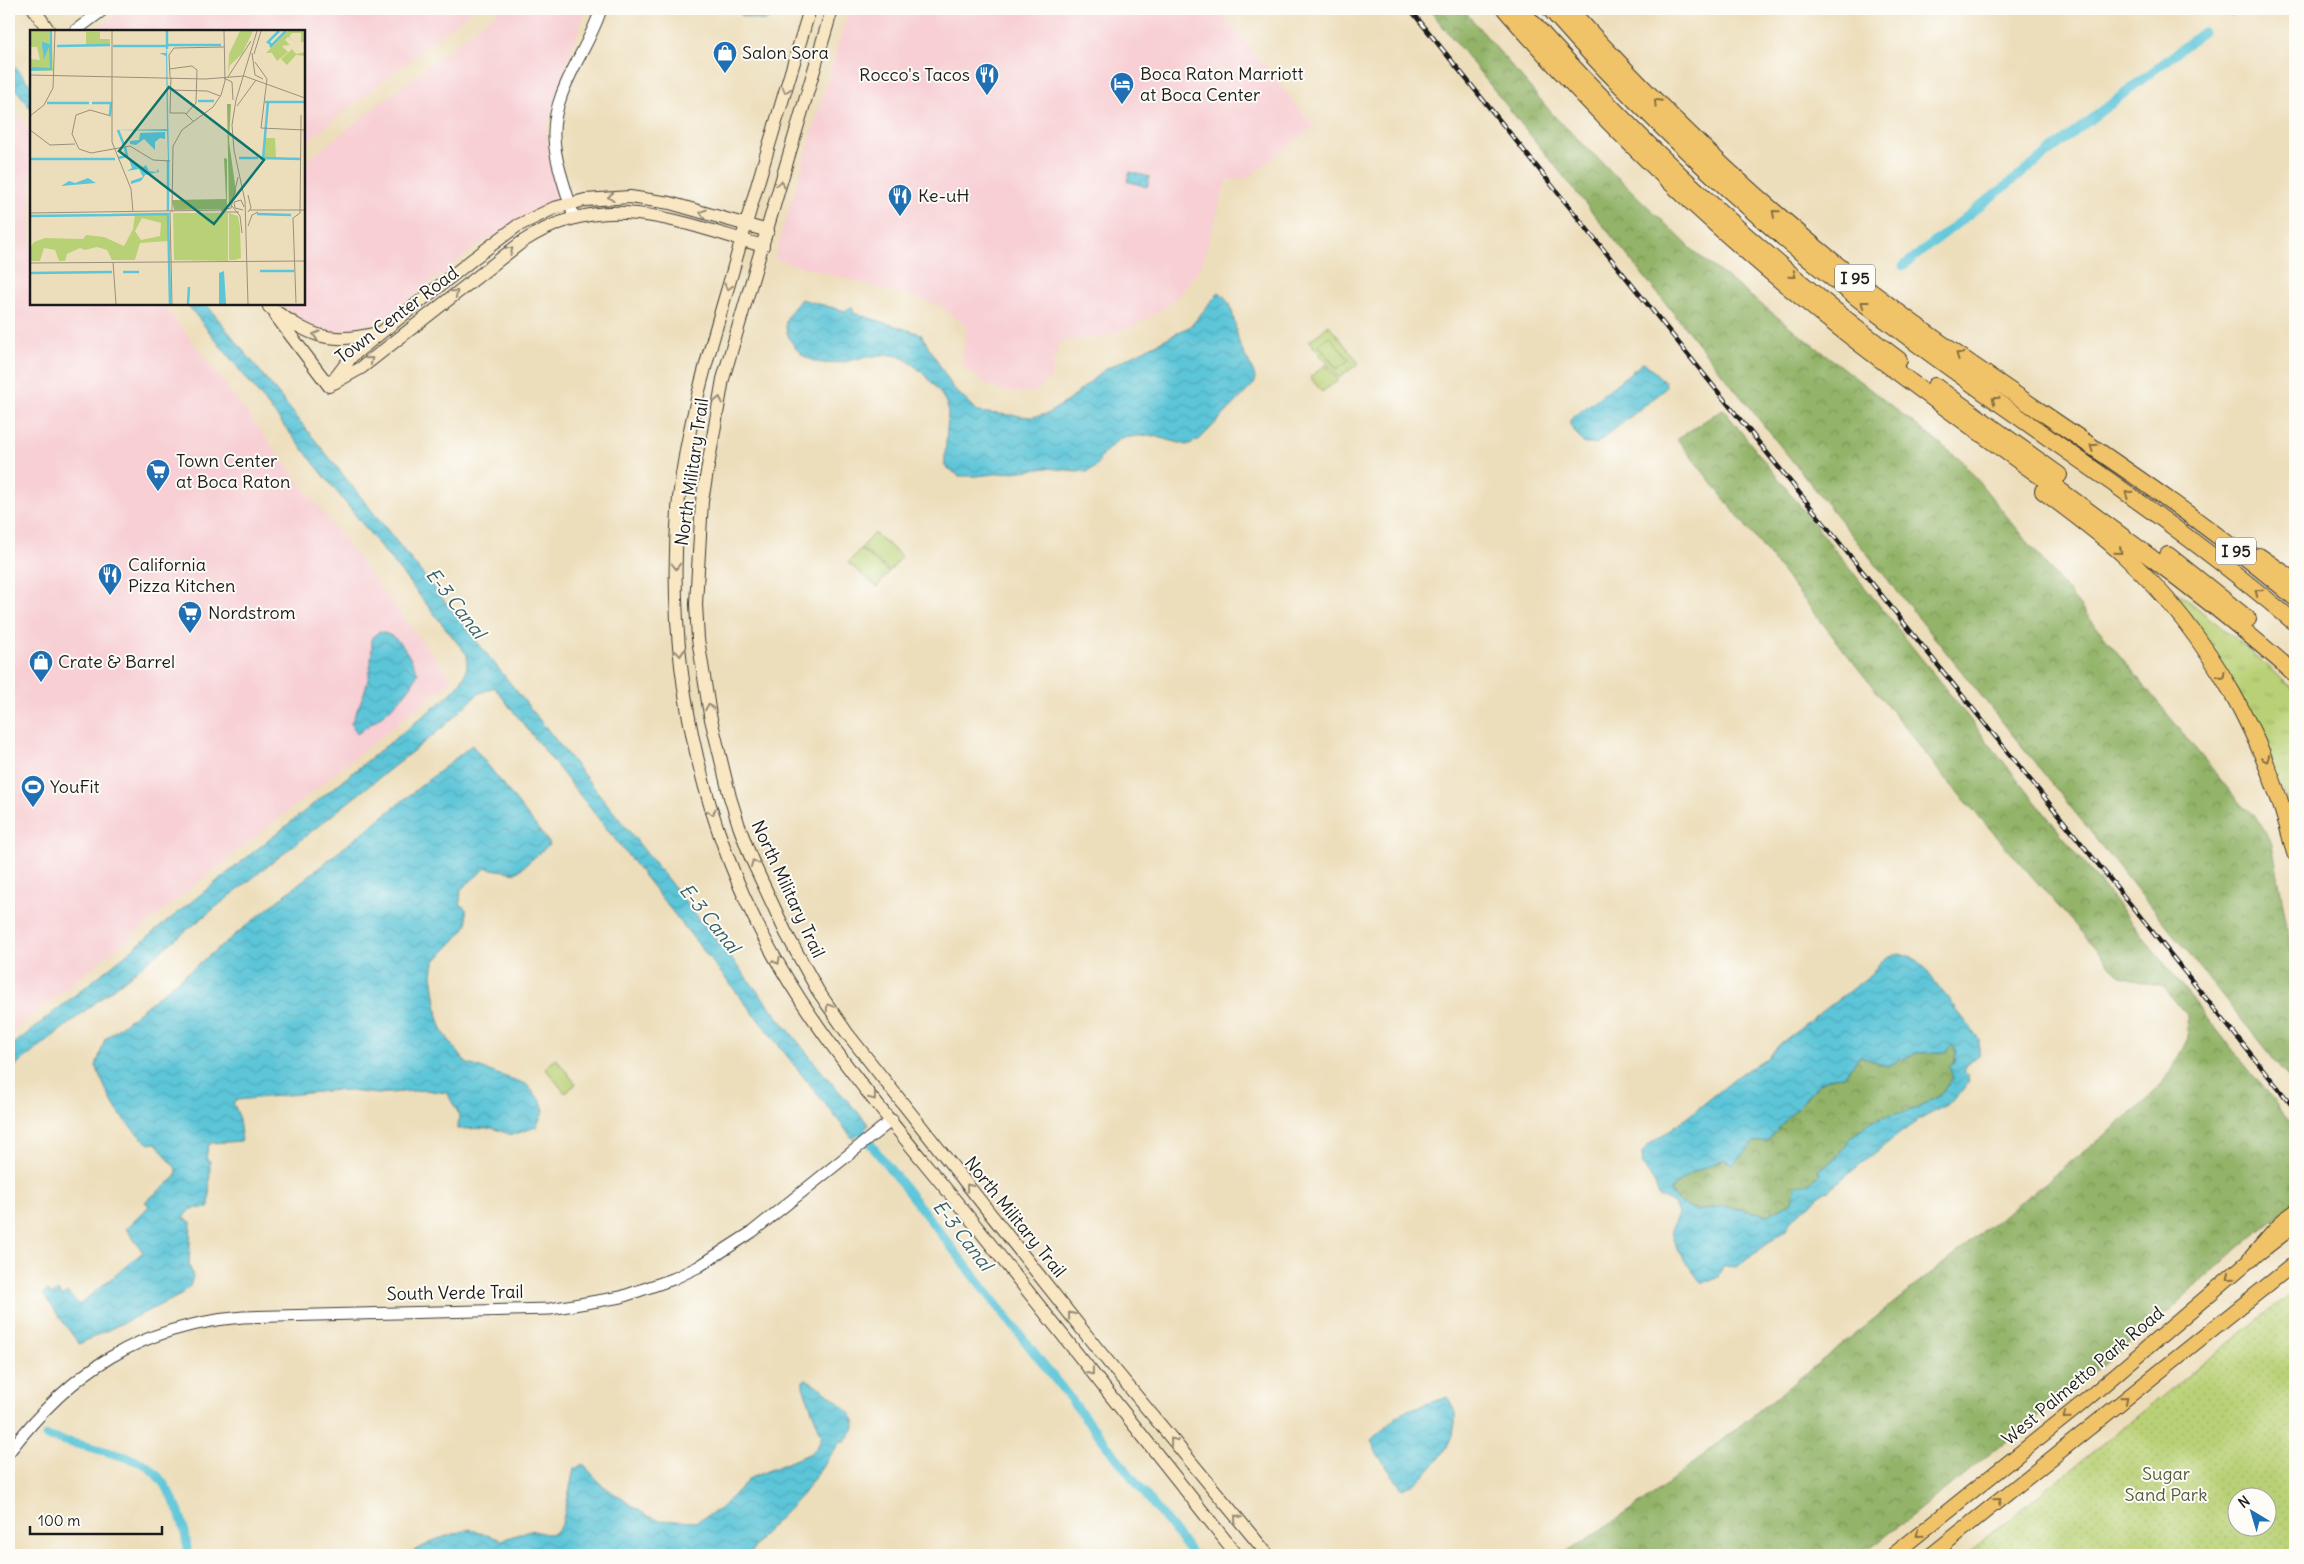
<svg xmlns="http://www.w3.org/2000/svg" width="2304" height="1564" viewBox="0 0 2304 1564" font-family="Delius,sans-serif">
<defs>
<pattern id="grass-tufts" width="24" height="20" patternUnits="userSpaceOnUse" patternTransform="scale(1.25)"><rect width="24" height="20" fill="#b9d176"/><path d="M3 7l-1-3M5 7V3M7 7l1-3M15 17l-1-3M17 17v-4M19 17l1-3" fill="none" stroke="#9eb366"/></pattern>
<pattern id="forest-crowns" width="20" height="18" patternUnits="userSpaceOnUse" patternTransform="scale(1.25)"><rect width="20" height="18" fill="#92b367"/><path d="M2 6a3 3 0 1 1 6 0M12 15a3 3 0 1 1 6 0" fill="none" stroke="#769154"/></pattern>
<pattern id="park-dots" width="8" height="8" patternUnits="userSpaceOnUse" patternTransform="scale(1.25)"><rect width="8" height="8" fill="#b9d176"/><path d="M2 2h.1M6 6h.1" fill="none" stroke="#9eb366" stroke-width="1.8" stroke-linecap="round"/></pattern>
<pattern id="water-waves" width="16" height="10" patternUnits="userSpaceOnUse" patternTransform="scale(1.25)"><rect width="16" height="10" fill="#5cc5d8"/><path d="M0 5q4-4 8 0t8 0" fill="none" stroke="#4fa9b9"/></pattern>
</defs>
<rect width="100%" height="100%" fill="#fdfcf7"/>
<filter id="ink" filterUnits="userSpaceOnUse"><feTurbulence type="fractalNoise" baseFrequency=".02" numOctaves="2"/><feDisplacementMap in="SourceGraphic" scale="10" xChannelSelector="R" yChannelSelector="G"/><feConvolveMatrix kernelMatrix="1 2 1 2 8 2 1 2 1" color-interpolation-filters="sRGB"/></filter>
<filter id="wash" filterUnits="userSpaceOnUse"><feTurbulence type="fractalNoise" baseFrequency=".0096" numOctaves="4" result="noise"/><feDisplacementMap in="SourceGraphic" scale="20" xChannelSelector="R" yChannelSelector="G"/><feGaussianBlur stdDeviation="1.12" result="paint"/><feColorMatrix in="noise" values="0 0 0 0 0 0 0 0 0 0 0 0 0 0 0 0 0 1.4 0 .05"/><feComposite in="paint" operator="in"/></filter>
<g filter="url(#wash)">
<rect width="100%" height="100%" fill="#eddebb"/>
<path fill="#f7cfd4" d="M123,9H474L304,144V31H94Z
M501,9H587L570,53L546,130L557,197L478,245L384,320L337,333L306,324L282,304H304V163Z
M849,9H1219L1314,127L1246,179L1227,180L1201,267L1176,299L1154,315L1130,328L1102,337L1059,341L1051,377L1034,393L1003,391L989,386L962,366L966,326L938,304L774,259Z
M9,103L31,132V304H163L452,680L9,1034Z"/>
<path fill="url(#grass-tufts)" stroke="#6a7649" d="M2169,585L2249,650L2295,691V832L2283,789L2163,589Z"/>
<path fill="url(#forest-crowns)" stroke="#576842" d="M1429,9H1463L1556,118L1698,255L1962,461L2242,806L2254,814L2272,843L2295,971V1086Z
M1723,409L2295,1128V1203L2223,1261L2154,1324L1862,1555H1563L1658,1491L2142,1105L2170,1073L2188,1038L2187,1015L2163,987L2121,977L1944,777L1677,439Z
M1952,1045L1956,1051L1953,1077L1941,1094L1912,1110L1874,1120L1851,1137L1836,1158L1818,1170L1820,1174L1792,1202L1768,1215L1724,1206L1697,1211L1676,1200L1670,1190L1686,1176L1724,1159L1733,1165L1754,1142L1767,1141L1820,1083L1833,1077L1844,1076L1860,1056L1887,1066L1916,1053L1945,1052Z"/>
<path fill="url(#park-dots)" stroke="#6a7649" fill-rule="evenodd" d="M1329,325L1359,363L1339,378L1309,341Z
M2295,1290V1555H1964ZM2236,1496H2266V1526H2236Z"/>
<path fill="#b9d176" stroke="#6a7649" d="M1330,336L1349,360L1337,369L1318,344Z
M1326,365L1338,380L1322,392L1310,377Z
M874,533L902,556L890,571L861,548Z
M860,549L889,572L877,587L848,563Z
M556,1059L576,1084L565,1093L545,1068Z"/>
<path fill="url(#water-waves)" stroke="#3c707a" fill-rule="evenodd" d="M738,9H779L776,16L765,21L742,16Z
M9,59L31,86V109L9,80Z
M1130,172L1150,177L1147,187L1127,181Z
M1219,292C1237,305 1233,332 1242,350C1247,361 1256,371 1255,383L1200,439L1187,445L1149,435L1120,438L1103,454L1096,467L1087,472L1047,468L977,476H959L945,466C944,452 950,413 947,405C941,389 911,357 893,355C858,352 815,383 791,341C780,321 788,315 801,299L845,311L850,307L853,308V313L921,334L953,388L978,412L1031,417L1047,414L1069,400L1104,370L1191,326Z
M187,304H206L823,1073L869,1125L853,1139L494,687L478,694L442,728L9,1071V1048L432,709C450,694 470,682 467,655Z
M1644,362L1665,382L1666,387L1663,391L1596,444H1584L1570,425V420Z
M379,632C400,634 409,656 418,673C406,700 380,717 357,734L351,723C367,690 372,674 372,637Z
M472,745L550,844L516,873L486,868L461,889L460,903L466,909L467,924L463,931L434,962L432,975L438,1017L443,1032L466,1063L526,1084L541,1101L544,1111L536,1127L512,1135L492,1128L458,1129L459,1114L447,1093L425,1090L378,1094L338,1090L237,1100L233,1102L238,1114L242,1141L211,1143L208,1147L206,1159L210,1161L209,1208C198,1209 188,1206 184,1218L191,1222L189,1263L193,1277L190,1286L181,1295L79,1344L43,1294L48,1290L53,1295L58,1291L62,1296L67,1292L79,1305L143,1252L126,1229L149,1206L145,1202L176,1177L177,1170L156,1143L149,1144C118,1118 111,1103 96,1066L105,1039Z
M1900,953L1912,957L1922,965L1979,1039V1054L1966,1065L1963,1072L1967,1075L1969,1081C1957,1105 1931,1111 1910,1126C1873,1153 1838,1183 1801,1211L1790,1222L1787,1229L1737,1267L1724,1266L1718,1276L1702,1284L1678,1251L1671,1230L1678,1214L1674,1204L1659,1196L1654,1182L1643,1165L1642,1154L1647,1146L1685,1119L1741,1074L1768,1057L1781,1043L1873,973C1878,962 1887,955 1900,953ZM1952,1045L1956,1051L1955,1063L1949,1066L1953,1078L1941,1094L1912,1110L1874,1119L1851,1137L1836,1158L1818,1170L1820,1174L1810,1183L1796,1185L1792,1202L1768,1215L1724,1206L1697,1211L1676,1200L1670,1190L1686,1176L1724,1159L1733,1165L1754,1142L1767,1141L1820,1083L1833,1077L1844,1076L1860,1056L1887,1066L1916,1053L1945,1052Z
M806,1379C819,1386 857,1412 855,1427L845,1441H841L802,1495L761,1537L750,1555H407L435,1540L469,1529L502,1540L530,1530L546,1534L555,1533L562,1524L574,1469L583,1464L602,1485L646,1515L658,1520L695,1522L720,1509L750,1478L809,1454L817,1448L822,1436L803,1387V1381Z
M1448,1397C1472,1426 1431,1479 1402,1489L1376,1452L1371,1440L1402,1412Z"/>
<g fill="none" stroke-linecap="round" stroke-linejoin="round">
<path stroke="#5cc5d8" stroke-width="9" d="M2230,12L2235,9
M1903,266L2203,32
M854,1123L1193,1555
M46,1436C66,1442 134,1456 147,1466C171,1485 188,1525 187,1555"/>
</g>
</g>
<g filter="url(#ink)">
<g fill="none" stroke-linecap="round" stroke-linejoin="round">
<defs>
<path id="tertiary" d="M75,31L104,9
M574,218C567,192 555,163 554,137C552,91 588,51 601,9
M9,1452C72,1370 139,1326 243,1317L550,1309L621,1297L673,1279L698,1267L752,1232L892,1120"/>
<path id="secondary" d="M34,9L49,31
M810,9C783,98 756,187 731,277C710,349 687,423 679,498C663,672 704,852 800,999C852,1079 917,1152 976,1226C1064,1336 1150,1446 1237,1555
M832,9L723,379L702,501L696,604L698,639L710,715L730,797L739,826L751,858L786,933L818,991L847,1033L1096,1347L1268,1555
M269,307C312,336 325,345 377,333
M276,316L329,386
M334,383L361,368L522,242C605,187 678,222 763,246
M329,386L352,356L473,259L517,226L554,208L585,200L630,197L670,203L768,231"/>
<path id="primary" d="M1893,1555L2080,1405L2251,1259L2295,1225
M1931,1555L2295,1263"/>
<path id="motorway" d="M1505,9C1613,134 1733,248 1864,347C2008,457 2160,555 2295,674
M1520,9C1635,138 1760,256 1899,360
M1550,9C1658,132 1780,242 1912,340C2039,435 2174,519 2295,623
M1569,9C1673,124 1787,231 1913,323C2040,415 2176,496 2295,598
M1935,386L2059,475
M2043,491C2071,512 2100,533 2126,557C2212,637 2267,741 2295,853
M2168,555L2248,619
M2259,556L2295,581
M2251,1259L2284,1221L2295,1213"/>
</defs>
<use href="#tertiary" stroke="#3b3934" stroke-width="13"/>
<use href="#secondary" stroke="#3b3934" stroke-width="14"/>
<use href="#primary" stroke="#3b3934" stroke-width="16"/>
<use href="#motorway" stroke="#3b3934" stroke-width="18"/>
<use href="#tertiary" stroke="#fff" stroke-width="11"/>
<use href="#secondary" stroke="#f9e7c3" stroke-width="12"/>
<use href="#primary" stroke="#f1c369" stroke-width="14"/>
<use href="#motorway" stroke="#f1c369" stroke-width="16"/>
<defs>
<path id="rail" d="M1410,9L2295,1109"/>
</defs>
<use href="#rail" stroke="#1c1c1c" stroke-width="4.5"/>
<use href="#rail" stroke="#fdfcf7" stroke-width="2.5" stroke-dasharray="8" stroke-linecap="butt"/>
</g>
<defs><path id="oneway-chevron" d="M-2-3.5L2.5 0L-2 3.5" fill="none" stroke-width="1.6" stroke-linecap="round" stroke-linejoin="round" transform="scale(1.25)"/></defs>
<g stroke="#968c78">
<use href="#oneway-chevron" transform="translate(786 90) rotate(106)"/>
<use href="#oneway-chevron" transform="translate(781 184) rotate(-74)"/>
<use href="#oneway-chevron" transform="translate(611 197) rotate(177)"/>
<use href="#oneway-chevron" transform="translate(703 213) rotate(-163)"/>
<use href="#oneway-chevron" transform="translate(510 250) rotate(-36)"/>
<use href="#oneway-chevron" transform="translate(728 287) rotate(106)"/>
<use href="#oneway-chevron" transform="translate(455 293) rotate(-39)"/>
<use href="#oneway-chevron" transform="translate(316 335) rotate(-163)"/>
<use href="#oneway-chevron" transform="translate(370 360) rotate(-39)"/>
<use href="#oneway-chevron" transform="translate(719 400) rotate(-78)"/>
<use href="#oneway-chevron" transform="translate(676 566) rotate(90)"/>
<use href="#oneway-chevron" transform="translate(680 653) rotate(85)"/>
<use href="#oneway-chevron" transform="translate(709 707) rotate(-99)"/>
<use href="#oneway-chevron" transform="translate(712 812) rotate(75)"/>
<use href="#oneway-chevron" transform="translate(754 863) rotate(-114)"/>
<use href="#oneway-chevron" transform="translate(777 961) rotate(61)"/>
<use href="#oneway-chevron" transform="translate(829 1007) rotate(-123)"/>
<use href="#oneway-chevron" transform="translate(873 1097) rotate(51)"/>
<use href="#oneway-chevron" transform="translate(969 1187) rotate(-129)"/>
<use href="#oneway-chevron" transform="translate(1071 1315) rotate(-129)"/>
<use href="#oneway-chevron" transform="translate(1091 1372) rotate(52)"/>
<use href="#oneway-chevron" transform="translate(1173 1441) rotate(-129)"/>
<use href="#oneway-chevron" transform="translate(1237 1518) rotate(-129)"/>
</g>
<g stroke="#867042">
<use href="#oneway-chevron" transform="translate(1657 102) rotate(-134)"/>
<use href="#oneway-chevron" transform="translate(1775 213) rotate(-139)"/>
<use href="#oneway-chevron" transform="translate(1793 275) rotate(39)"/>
<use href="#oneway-chevron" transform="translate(1864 304) rotate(-142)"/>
<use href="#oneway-chevron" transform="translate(1959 355) rotate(-145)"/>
<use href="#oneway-chevron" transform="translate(1995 400) rotate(-145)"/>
<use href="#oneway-chevron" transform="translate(2093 447) rotate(-145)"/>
<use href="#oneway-chevron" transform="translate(2128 494) rotate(-145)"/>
<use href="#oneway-chevron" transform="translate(2119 551) rotate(41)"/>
<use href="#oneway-chevron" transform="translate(2258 592) rotate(-141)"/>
<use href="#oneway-chevron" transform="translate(2222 676) rotate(57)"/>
<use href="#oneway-chevron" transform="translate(2266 759) rotate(68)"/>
<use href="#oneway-chevron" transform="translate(2230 1277) rotate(140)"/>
<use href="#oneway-chevron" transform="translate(2125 1399) rotate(-39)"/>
<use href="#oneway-chevron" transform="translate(2066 1416) rotate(141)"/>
<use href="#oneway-chevron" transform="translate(1998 1501) rotate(-39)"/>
<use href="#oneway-chevron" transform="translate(1919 1534) rotate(141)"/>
</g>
</g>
<defs>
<symbol id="shop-pin" viewBox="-11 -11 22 30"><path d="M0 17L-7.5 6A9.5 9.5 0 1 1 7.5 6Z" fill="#1f6fb2" stroke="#fdfcf7"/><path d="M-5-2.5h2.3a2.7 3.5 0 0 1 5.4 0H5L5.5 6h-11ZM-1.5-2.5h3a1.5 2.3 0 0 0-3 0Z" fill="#fff"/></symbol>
<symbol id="restaurant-pin" viewBox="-11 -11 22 30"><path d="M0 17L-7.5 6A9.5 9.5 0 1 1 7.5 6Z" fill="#1f6fb2" stroke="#fdfcf7"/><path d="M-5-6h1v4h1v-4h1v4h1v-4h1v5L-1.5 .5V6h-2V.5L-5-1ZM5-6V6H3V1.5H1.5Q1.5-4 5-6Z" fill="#fff"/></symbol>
<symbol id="hotel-pin" viewBox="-11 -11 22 30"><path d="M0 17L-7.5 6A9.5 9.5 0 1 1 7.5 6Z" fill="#1f6fb2" stroke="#fdfcf7"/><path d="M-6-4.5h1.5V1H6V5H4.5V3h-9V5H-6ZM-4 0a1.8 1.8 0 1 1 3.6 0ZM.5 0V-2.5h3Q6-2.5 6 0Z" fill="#fff"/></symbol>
<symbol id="supermarket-pin" viewBox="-11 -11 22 30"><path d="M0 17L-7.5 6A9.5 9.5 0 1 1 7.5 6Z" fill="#1f6fb2" stroke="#fdfcf7"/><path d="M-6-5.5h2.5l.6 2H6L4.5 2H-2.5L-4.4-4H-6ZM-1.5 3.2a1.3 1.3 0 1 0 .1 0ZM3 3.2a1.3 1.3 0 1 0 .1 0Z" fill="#fff"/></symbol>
<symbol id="stadium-pin" viewBox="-11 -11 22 30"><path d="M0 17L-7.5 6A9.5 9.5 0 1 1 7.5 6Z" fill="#1f6fb2" stroke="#fdfcf7"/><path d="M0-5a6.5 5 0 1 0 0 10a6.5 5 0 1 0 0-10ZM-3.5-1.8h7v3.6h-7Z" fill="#fff"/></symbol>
</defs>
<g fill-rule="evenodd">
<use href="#shop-pin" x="711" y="39" width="28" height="38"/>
<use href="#restaurant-pin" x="973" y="61" width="28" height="38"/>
<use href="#hotel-pin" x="1108" y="70" width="28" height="38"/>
<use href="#restaurant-pin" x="886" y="182" width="28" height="38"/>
<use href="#supermarket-pin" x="144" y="457" width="28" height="38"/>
<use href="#restaurant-pin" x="96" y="561" width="28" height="38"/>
<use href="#supermarket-pin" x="176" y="599" width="28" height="38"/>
<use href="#shop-pin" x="27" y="648" width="28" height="38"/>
<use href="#stadium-pin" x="19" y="773" width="28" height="38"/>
</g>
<g text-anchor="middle" stroke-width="4" stroke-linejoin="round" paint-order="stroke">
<g fill="#fdfcf7" stroke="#605f5e" stroke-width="1">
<rect x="1835" y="264.5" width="40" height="27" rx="4"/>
<rect x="2216" y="537.5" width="40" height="27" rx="4"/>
</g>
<g font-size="16" font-weight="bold" fill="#1c1c1c">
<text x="1855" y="284">I 95</text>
<text x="2236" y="557">I 95</text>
</g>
<g font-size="18" fill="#1c1c1c" stroke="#fdfcf7" text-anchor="start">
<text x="742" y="59">Salon Sora</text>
<text x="1140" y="80">Boca Raton Marriott<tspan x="1140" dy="21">at Boca Center</tspan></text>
<text x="970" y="81" text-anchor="end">Rocco's Tacos</text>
<text x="918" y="202">Ke-uH</text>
<text x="176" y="467">Town Center<tspan x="176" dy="21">at Boca Raton</tspan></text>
<text x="128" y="571">California<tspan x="128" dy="21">Pizza Kitchen</tspan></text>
<text x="208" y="619">Nordstrom</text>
<text x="58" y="668">Crate &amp; Barrel</text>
<text x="50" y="793">YouFit</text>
</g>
<g font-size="18" fill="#1c1c1c" stroke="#fdfcf7">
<text transform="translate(397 315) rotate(-37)" y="6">Town Center Road</text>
<text transform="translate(692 472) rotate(-82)" y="6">North Military Trail</text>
<text transform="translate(788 889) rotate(65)" y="6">North Military Trail</text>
<text transform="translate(1015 1217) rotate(51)" y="6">North Military Trail</text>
<text transform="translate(455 1293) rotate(-1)" y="6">South Verde Trail</text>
<text transform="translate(2083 1376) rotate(-40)" y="6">West Palmetto Park Road</text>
</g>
<g font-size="18" fill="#535b3c" stroke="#fdfcf7">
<text x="2166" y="1480">Sugar<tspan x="2166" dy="21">Sand Park</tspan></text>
</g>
<g font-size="19" font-style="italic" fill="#366067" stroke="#fdfcf7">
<text transform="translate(456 603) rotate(52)" y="7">E-3 Canal</text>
<text transform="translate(710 918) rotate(51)" y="7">E-3 Canal</text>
<text transform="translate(963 1235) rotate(52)" y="7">E-3 Canal</text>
</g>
</g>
<g transform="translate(30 30)">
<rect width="275" height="275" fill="#eddebb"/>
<path d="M0,1H22L23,41H0V29L10,30L7,17H0ZM210,1H223L212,24L200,35L198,44L199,24ZM258,1H275V12H271V3H262L259,7L267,13L258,7L255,10L260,15L252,16L258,22L247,31L242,23H236ZM199,183L208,186L210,198L211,228L205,230H199ZM105,184H138V211L110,213L105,230H82L77,220L67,217L55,220L50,218L37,224L35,231H29L25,220L14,218L10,231H0V218L4,212L15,208L53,209L56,205L74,207L94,216L103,199ZM112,188L131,193L130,206L111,210L105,201Z" fill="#b9d176" fill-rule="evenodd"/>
<path d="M197,74H201L199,111L206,162L199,178ZM194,128L197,129V179L144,180L142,170L196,169Z" fill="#92b367"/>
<path d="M56,2H70V9H80V15H56ZM234,108H245L246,128H234ZM143,183H198V231L144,230Z" fill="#b9d176"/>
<path d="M262,19L266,24L275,22V26L266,25L257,35L251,29Z" fill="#b9d176"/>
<path d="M20,1H22V40L0,41L3,37L20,38L19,17L14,29L12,15V12L20,14ZM137,16L139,131H138L137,101L85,100L137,99L136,26L129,23H136ZM135,102V109L130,108L125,112V120L114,109L106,115L100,114V111L109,110L110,103ZM98,127L113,137L116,135L119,141L126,142L128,139L129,142L115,145L111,151L101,154V151L113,147L109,139L97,141L102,138ZM58,148L66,153L31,156L39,151L45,153ZM194,241L196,274H189V243Z" fill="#5cc5d8"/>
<path fill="none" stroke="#5cc5d8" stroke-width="2.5" d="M138,15H191M242,15L238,12L249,1M27,16L80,15M83,16H137M240,17L256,1M137,19V1M168,71H184M235,72H275M17,73H59M62,73H81L80,85M88,100L94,115M88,128L97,126L95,117M209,128H228M230,128L271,129M0,129H85M233,129L238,72M138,130V181M138,183L140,274M227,184L261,185M82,185L138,184M0,186L82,185M230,241H264M93,242H109M0,243L82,242M158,274L159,257"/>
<path fill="none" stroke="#99907b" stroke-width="1" d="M82,1V112L101,159L103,182M222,23L225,45L233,49M224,24L231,1M225,32L237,49L231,98L275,100M139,39L162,36L167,40L166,73L156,84M0,45L175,49L214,46L275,68M140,47L139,25L144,18L194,17M198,47L221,11M194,48L202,52L203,70M140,60L177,61L190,66M207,76L226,50M140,83L141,47M140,83H155L163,91M0,86L14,75L23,58L25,1M81,86L60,80L46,85L42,104L49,119L61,123L100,116L123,130L140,131M0,100L20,115L45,114M218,165L221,178L218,182M202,176L210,186L212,203M191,180L201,178L208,147M213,180L205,178L204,172L211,170L214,177M219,180H275M140,182L142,274M142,182L143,116L152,100L183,77L191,65L195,51L194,1M191,182H209M0,183L194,180M218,196L222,185L228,182M83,232L86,274M0,233L275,231M266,273L263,188L270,183L271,85M218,274L215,171L204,120L202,95L206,70L227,1"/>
<path fill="#0f766e" fill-opacity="0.15" stroke="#0f766e" stroke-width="2.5" d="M139,57L234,130L184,194L89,121Z"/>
<rect width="275" height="275" fill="none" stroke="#1c1c1c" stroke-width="2.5"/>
</g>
<rect width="2304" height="1564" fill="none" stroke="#fdfcf7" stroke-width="30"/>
<g transform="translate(2252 1512) rotate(322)"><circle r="24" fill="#fdfcf7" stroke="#a3a29f"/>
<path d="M0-4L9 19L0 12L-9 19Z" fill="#1f6fb2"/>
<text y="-8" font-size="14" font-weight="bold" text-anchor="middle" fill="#1c1c1c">N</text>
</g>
<path d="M30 1526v8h132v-8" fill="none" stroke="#1c1c1c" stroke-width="2.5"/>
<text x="38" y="1526" font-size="15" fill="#1c1c1c" stroke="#fdfcf7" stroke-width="4" paint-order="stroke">100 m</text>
</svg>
